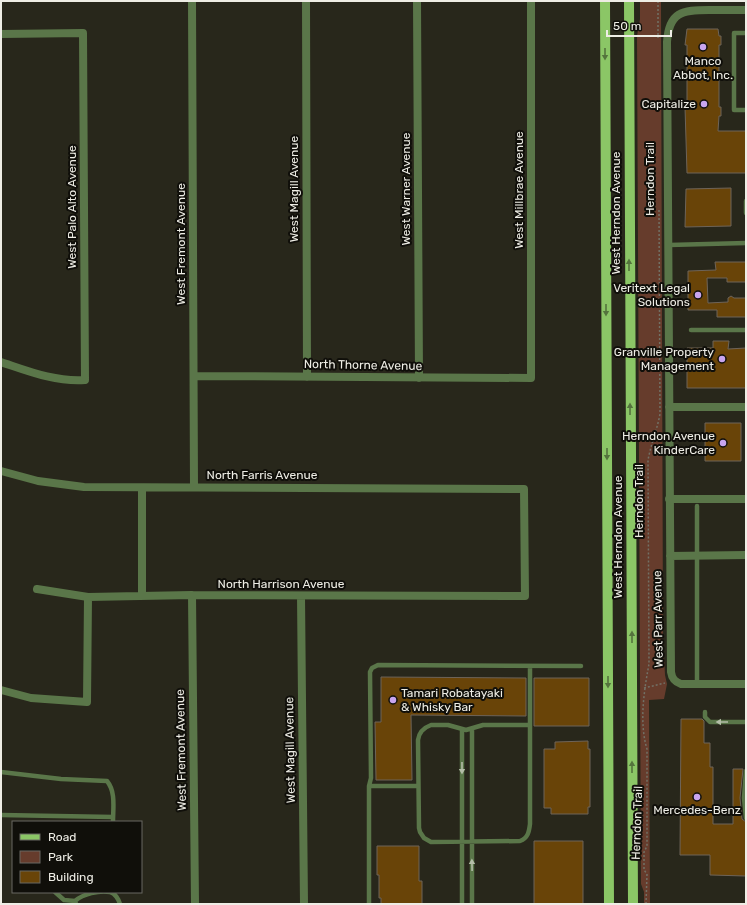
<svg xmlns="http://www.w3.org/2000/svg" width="747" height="905" viewBox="0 0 747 905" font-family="Rubik,sans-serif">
<rect width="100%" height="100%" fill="#28271b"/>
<path fill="#663c2c" d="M640,1H661L663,637L665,675L667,684L664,699L649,700L650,904H644V892L641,884L637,36L640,19Z"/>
<path fill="#694408" stroke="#6e6459" d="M687,29H718L719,36H721V45H719V107H721V116H719L718,131H746V173H687L685,107H687V45H685Z
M731,188V226L685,227L686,189Z
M715,262H746V282H727V278H707L708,303L728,302V298L731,296L734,298H746V317H717V310H688V271L716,270Z
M713,341H729L728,349L746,348V388H687V348H713Z
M705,423H741V461H705Z
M381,677L526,678V716L411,715L412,780H376L375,722H381Z
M534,678H589V726H534Z
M681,719H702L704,721V743H710V767H713V824H733V769H743L740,798L742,819L746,822V876L710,875V855H680Z
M588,741V749H590V807H588V814H551V808H544V749H555V742Z
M534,841H583V904H534Z
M377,846H419V881H422V904H381V898H379V875H377Z"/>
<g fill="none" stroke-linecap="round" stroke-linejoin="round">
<path stroke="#727166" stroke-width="1.5" stroke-dasharray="2 2" stroke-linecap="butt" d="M658,1V38
M644,688L665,683
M646,904L647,874L644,870V852L647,846V749C639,723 644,691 649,664L648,460C651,444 657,430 660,414L659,208"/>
<path stroke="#5a7649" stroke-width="4.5" d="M746,33H734V110H746
M746,201V213
M669,245L746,243
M691,330H746
M697,506V684
M705,712V717L710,722H746
M431,725H448L466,730L483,725H530V824C529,832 528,838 520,841L431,842L424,838L420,832L419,828L418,740C419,732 423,728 431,725Z
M530,725V666
M462,729V904
M472,730V904
M746,771L744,798L746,818
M1,772L61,779L107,781C116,792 113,808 113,822
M369,786H418
M1,815L113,817
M55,892L64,900L75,901
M76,904L75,901C83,894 99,890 110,892C115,893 119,900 120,904
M369,904V786L371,778L370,672L372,668L378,665L581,666"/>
<path stroke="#5a7649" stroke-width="8" d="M192,1L194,487
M306,1L307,377
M417,1L419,378
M746,10C734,10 721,10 709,10C682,10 669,12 667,42L671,672C672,679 675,682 681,684H746
M1,34L83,33L85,380C55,382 28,371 1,362
M194,376L531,378V1
M669,407H746
M1,471L38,481L84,487L524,489L525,596L192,595L88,597L37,589
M142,488V596
M669,499H746
M670,556L746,555
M192,595L195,904
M301,596L304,904
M1,690L31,698L87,702L88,597"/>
<path stroke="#8bc666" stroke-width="10" d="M605,1L609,904
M629,1L633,904"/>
</g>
<defs><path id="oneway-solid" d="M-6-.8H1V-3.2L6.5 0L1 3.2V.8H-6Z"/></defs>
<g fill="#54743d">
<use href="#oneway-solid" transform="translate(605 54) rotate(90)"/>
<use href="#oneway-solid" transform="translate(629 265) rotate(-90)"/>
<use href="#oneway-solid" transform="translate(606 310) rotate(90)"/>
<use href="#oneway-solid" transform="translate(630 409) rotate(-90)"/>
<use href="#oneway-solid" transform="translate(607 454) rotate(90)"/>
<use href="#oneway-solid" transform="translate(632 637) rotate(-90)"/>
<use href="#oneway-solid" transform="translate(608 682) rotate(90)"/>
<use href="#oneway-solid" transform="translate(632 767) rotate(-90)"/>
</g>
<g fill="#b3bda7">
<use href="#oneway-solid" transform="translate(722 722) rotate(180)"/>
<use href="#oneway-solid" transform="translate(462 768) rotate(90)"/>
<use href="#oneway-solid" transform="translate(472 865) rotate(-91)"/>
</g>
<g fill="#c9a5ee" stroke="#100f0a" stroke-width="1.5">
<circle cx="703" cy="47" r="4"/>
<circle cx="704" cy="104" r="4"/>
<circle cx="698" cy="295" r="4"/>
<circle cx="722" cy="359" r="4"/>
<circle cx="723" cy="443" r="4"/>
<circle cx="393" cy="700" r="4"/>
<circle cx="697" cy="797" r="4"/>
</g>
<g text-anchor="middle" stroke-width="4" stroke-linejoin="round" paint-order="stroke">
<g font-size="12" fill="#eeede5" stroke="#100f0a" text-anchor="end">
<text x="703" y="65" text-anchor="middle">Manco<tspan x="703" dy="14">Abbot, Inc.</tspan></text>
<text x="696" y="108">Capitalize</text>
<text x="690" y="292">Veritext Legal<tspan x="690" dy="14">Solutions</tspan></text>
<text x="714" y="356">Granville Property<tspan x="714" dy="14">Management</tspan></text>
<text x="715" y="440">Herndon Avenue<tspan x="715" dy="14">KinderCare</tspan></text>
<text x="401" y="697" text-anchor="start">Tamari Robatayaki<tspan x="401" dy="14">&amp; Whisky Bar</tspan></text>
<text x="697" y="814" text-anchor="middle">Mercedes-Benz</text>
</g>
<g font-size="12" fill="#eeede5" stroke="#100f0a">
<text transform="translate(650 179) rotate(-90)" y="4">Herndon Trail</text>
<text transform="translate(294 189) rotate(-90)" y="4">West Magill Avenue</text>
<text transform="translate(406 189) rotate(-90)" y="4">West Warner Avenue</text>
<text transform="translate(519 190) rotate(-90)" y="4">West Millbrae Avenue</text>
<text transform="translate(72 207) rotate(-90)" y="4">West Palo Alto Avenue</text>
<text transform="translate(616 213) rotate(-90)" y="4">West Herndon Avenue</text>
<text transform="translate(181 244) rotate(-90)" y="4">West Fremont Avenue</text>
<text transform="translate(363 365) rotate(1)" y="4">North Thorne Avenue</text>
<text x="262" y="479">North Farris Avenue</text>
<text transform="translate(639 501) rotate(-90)" y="4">Herndon Trail</text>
<text transform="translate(618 537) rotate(-90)" y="4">West Herndon Avenue</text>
<text x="281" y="588">North Harrison Avenue</text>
<text transform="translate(658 619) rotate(-91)" y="4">West Parr Avenue</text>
<text transform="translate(181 750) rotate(-91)" y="4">West Fremont Avenue</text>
<text transform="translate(290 750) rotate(-91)" y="4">West Magill Avenue</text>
<text transform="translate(637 823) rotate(-88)" y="4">Herndon Trail</text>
</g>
</g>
<rect width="747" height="905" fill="none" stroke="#eeede5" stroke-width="4"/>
<rect x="12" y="821" width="130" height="72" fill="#100f0a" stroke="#696862"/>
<rect x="20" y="834" width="20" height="6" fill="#8bc666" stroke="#696862"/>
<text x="48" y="841" font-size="12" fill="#eeede5">Road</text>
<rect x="20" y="851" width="20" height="12" fill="#663c2c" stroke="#696862"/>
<text x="48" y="861" font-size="12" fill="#eeede5">Park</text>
<rect x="20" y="871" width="20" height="12" fill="#694408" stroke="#696862"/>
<text x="48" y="881" font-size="12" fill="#eeede5">Building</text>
<path d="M607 30v6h64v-6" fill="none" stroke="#eeede5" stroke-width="2"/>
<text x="613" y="30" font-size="12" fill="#eeede5" stroke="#100f0a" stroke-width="3" paint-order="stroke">50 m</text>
</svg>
